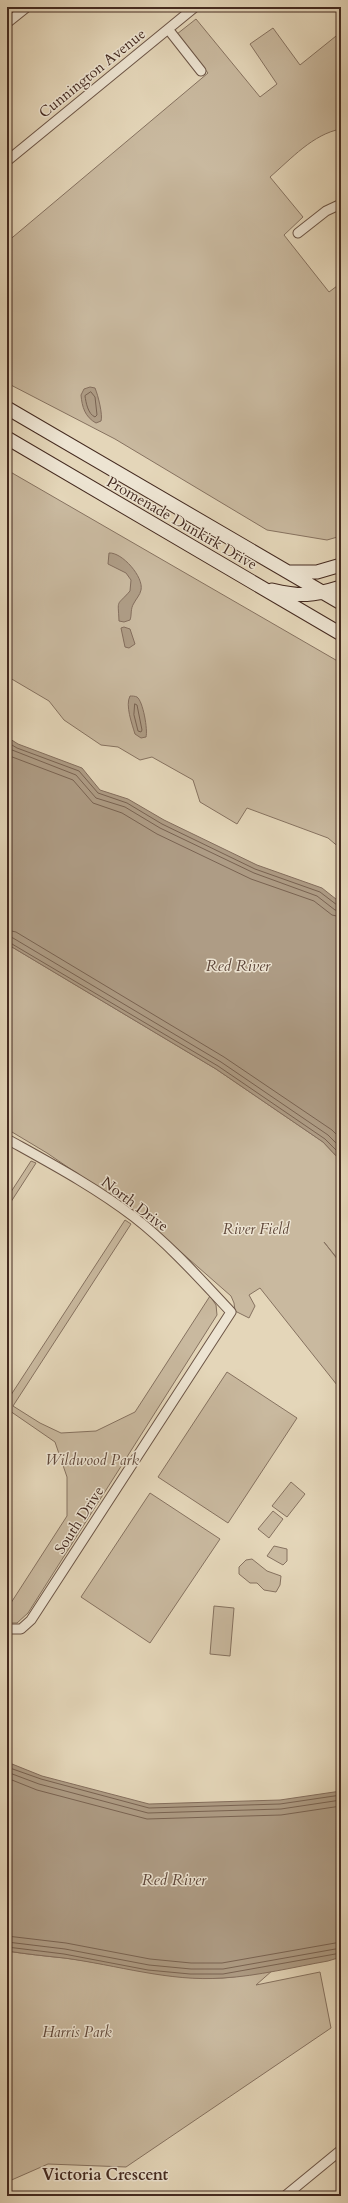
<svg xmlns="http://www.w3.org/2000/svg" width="348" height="2203" viewBox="0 0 348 2203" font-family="Cardo,serif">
<rect width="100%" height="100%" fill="#e4d6b9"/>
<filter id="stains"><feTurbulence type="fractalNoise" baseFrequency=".005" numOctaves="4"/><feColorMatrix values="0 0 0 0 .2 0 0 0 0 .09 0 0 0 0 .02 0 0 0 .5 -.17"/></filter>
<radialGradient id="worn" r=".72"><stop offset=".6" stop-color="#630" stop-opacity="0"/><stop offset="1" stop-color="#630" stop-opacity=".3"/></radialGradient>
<path fill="#c9b99f" stroke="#867260" d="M196,19L260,97L277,84L250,44L273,28L300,65L341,32V129C313,134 291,159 270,177L303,217L284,235L329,292L341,283V536L327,540L267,530L115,439L7,383V242L208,73L177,34Z
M7,470L341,663V849L328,838L247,808L237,824L200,802L193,780L152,757L140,760L118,747L101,745L64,720L49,701L10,678H7Z
M7,944L216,1069L323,1142L341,1161V1263L324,1242L341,1264V1390L260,1288L249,1295L255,1306L249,1318L235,1311L234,1303L231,1296L141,1217L47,1153L7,1129Z
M31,1161L36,1163L7,1208V1198Z
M125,1220L131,1224L13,1406L40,1423L61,1433L96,1431L135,1412L210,1296L216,1305L217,1315L28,1613L17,1623H7V1609L67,1516V1477L55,1442L10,1411L7,1415V1401Z
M227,1372L297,1418L228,1523L158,1477Z
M291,1482L305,1494L287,1517L272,1506Z
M150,1493L220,1539L150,1643L81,1597Z
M273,1511L283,1519L269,1538L258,1529Z
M274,1546L287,1549V1561L283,1565L267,1556Z
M252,1559L267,1571L281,1576L280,1585L276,1592L264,1590L257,1583H250L239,1574V1567L246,1560Z
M214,1606L234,1608L230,1656L210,1654Z
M7,1951C26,1954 45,1956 65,1958C119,1965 166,1980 222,1978C239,1977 256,1973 273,1970L256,1985L320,1972L331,2028L126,2167L48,2164L7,2182Z"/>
<path fill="#ae9c85" stroke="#846e5d" d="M90,387L95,388C98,395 103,415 101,421L96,423C85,417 82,407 81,395L84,389Z
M109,553C122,552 144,577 141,590C140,595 136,599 134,603C130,609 132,615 130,620L124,622L119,621C118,598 116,607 130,591L131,580L126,573L108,564Z
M124,627L130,629L135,644L129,648L125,647L121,628Z
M130,696C132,696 135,696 137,697C143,701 148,730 146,737L141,738L135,734C132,724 125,705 130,696Z
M7,737L18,744L82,768L100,790L128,799L164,820L257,865L322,888L341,903V1161L323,1142L216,1069L7,944Z
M7,1762L42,1776L149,1804L280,1800L341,1791V1957L328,1961C294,1967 258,1976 223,1978C169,1982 117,1965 64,1958C45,1956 26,1954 7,1951Z"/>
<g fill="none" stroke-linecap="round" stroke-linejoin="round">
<path stroke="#796352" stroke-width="1" d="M91,392L95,397L97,415L95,417C88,414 86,403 85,396Z
M135,704L137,705L142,730L141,732L138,731L134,715Z
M7,742L17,748L79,771L98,793L127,803L162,824L255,869L320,892L337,905L341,906
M7,748L76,775L96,798L125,807L160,828L254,873L317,896L335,910L341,911
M7,755L73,780L93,803L122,813L157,834L251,879L314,901L332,915L341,917
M7,930L16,932L224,1057L332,1130L341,1139
M7,936L13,938L221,1062L328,1135L341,1148
M7,941L218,1066L325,1139L341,1155
M7,1767L41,1779L149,1808L280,1804L341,1795
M7,1772L39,1784L148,1813L281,1809L341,1800
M7,1778L37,1790L147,1819L281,1815L341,1806
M7,1936L66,1943L150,1959L191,1963H222L341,1942
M7,1942L65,1949L149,1965L191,1969H223L341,1948
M7,1947L64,1954L148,1970L190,1974H223L341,1953"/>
<defs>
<path id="street" d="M7,23L27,7
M168,29L201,71
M7,161L195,7
M298,233L326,211L341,204
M7,1139C50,1163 95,1187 134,1217C170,1245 200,1279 231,1312L31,1620L21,1629H7
M285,2196L341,2150"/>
<path id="secondary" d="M7,408L341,603
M7,438L341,634
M288,572H317L341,565
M272,590C302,597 312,596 341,587"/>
</defs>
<use href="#street" stroke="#6c5546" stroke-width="11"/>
<use href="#secondary" stroke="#442a20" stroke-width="15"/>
<use href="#street" stroke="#ede4d2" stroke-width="9"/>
<use href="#secondary" stroke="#ede4d2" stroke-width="13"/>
</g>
<g text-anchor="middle" stroke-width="3" stroke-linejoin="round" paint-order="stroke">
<g font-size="15" fill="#442a20" stroke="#ede4d2">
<text transform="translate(92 73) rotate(-39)" y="5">Cunnington Avenue</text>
<text transform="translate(182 523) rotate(30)" y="5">Promenade Dunkirk Drive</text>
<text transform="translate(135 1204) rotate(37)" y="5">North Drive</text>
<text transform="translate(79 1520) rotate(-57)" y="5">South Drive</text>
</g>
<g font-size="15" font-style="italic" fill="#5f4739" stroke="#ede4d2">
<text x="256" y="1234">River Field</text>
<text x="92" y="1465">Wildwood Park</text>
<text x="77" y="2037">Harris Park</text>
</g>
<g font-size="16" font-style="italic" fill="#5e4639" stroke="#ede4d2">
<text x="238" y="971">Red River</text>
<text x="174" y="1885">Red River</text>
</g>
<g font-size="16" font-weight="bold" fill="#442a20" stroke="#ede4d2">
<text x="105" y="2180">Victoria Crescent</text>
</g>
</g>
<rect width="348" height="2203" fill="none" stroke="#e4d6b9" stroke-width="24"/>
<rect x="8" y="8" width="332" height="2187" fill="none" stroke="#442a20" stroke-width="2"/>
<rect x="12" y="12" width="324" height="2179" fill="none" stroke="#442a20"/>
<rect width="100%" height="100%" filter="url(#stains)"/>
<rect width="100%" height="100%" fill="url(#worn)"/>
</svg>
